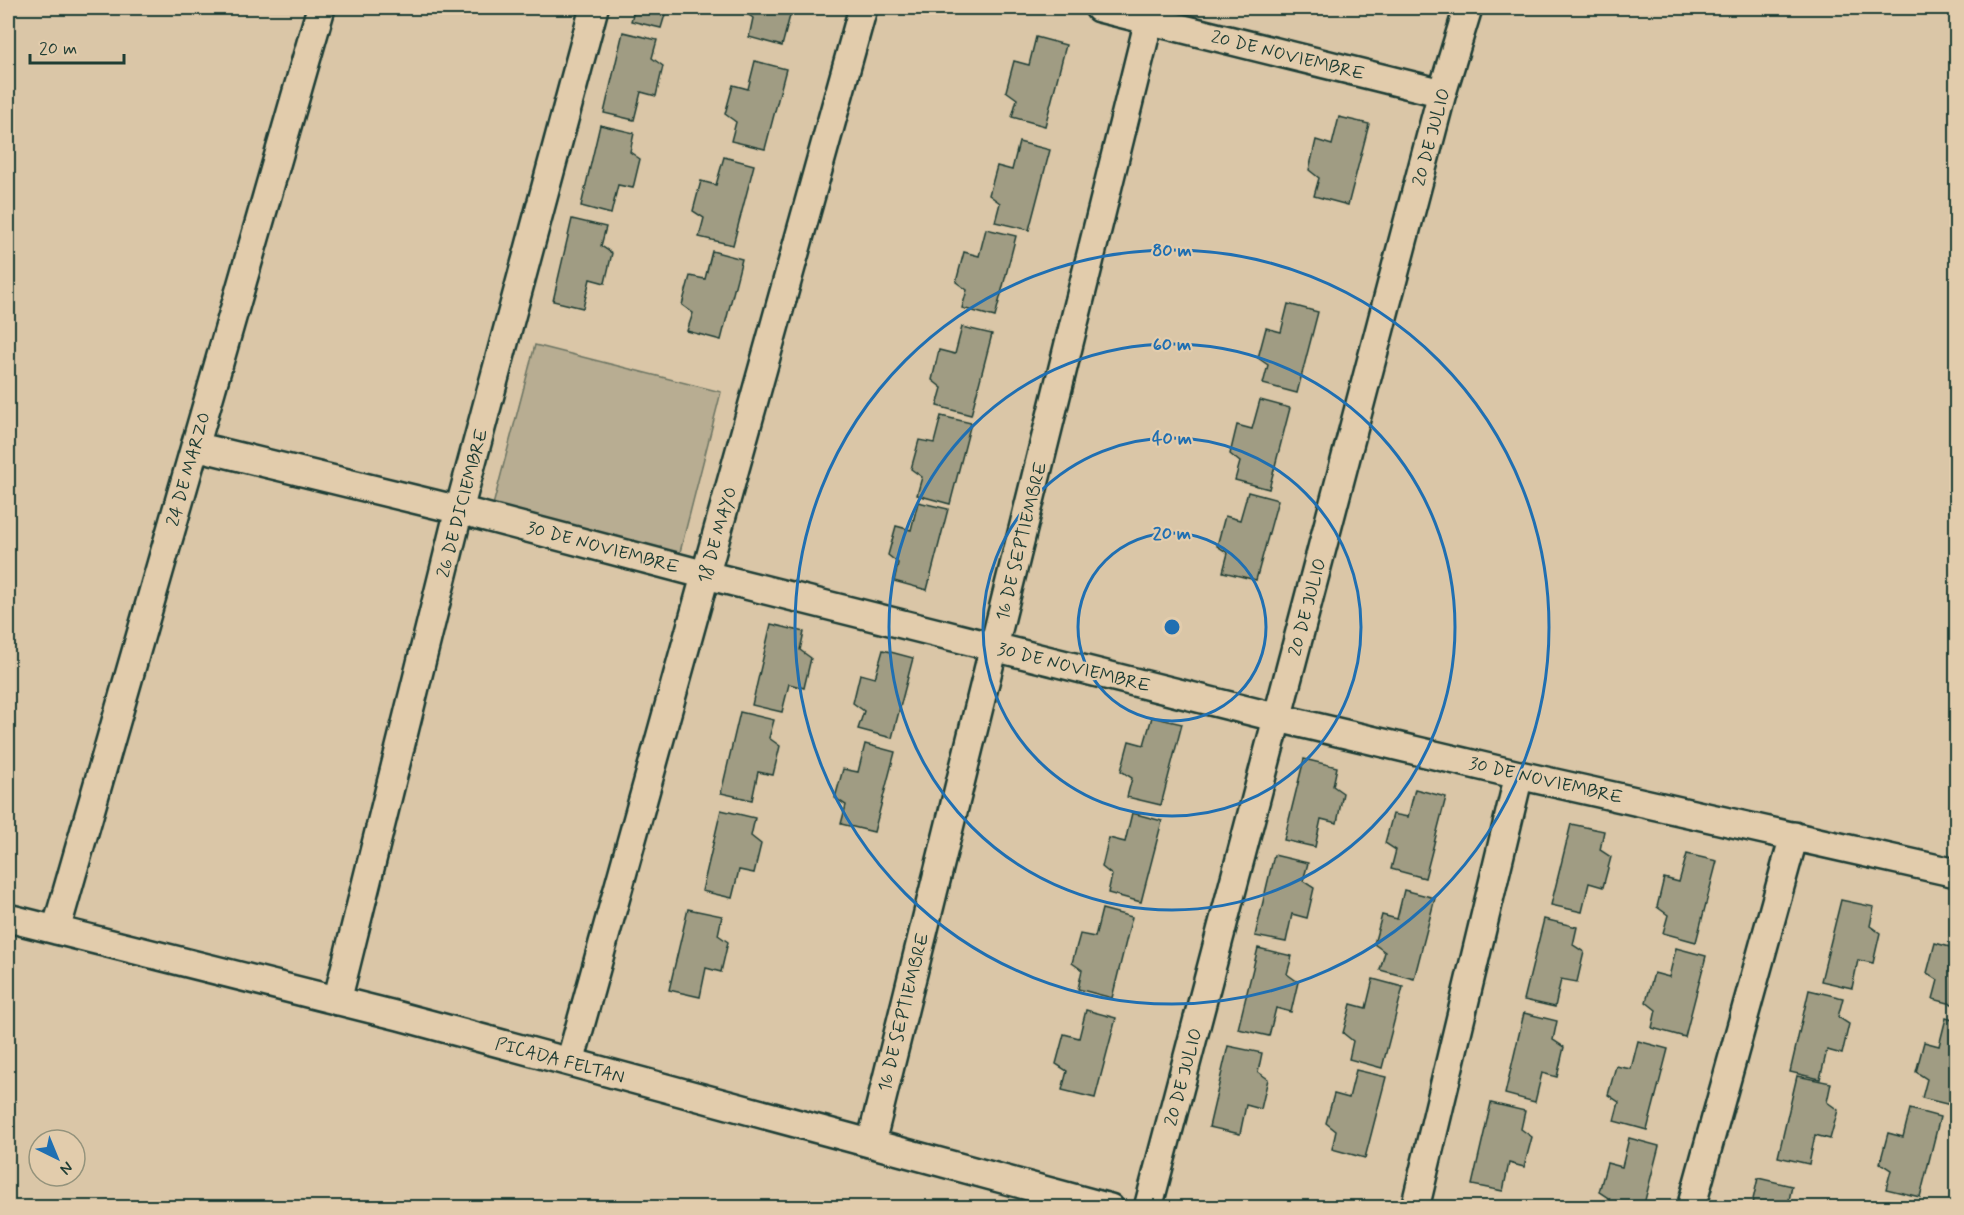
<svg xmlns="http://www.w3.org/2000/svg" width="1964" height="1215" viewBox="0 0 1964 1215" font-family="Mynerve,sans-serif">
<rect width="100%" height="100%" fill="#dac6a7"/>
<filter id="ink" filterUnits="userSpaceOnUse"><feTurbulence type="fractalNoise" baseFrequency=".0167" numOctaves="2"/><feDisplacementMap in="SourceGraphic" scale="12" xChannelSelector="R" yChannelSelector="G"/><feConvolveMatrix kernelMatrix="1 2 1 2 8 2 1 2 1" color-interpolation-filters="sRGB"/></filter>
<g filter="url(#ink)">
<path fill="#b8ad92" stroke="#6c7563" stroke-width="1.5" d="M535,345L721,392L679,556L492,509Z"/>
<path fill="#a09c83" stroke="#1f3d34" stroke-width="1.5" d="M635,8H667L661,28L631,21Z
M744,8H792L782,46L749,37L753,18L743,11Z
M623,32L657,40L652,58L663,66L656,96L641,92L634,120L604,113Z
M1036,37L1066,45L1045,126L1012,117L1017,99L1006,91L1014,61L1029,65Z
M755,61L786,69L765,149L731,141L736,122L725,114L733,85L748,89Z
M1339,117L1369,124L1348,205L1314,196L1319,178L1309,170L1316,140L1332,145Z
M600,125L634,133L630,152L640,159L633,188L618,185L611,214L581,206Z
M1019,142L1050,150L1029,230L995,222L1000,203L989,195L997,166L1012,170Z
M724,157L754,165L733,245L699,237L704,218L693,211L701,181L716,185Z
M572,219L606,227L601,246L612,253L605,283L590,279L583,308L553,301Z
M986,229L1016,236L995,317L962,308L967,290L956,282L964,252L979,256Z
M712,251L742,259L721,340L687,331L693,313L682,305L690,276L705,279Z
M1288,304L1318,312L1297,393L1263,384L1268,365L1258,358L1266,328L1281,332Z
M962,327L992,334L971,415L937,406L942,388L932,380L939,350L955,354Z
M1260,400L1290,408L1269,489L1235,480L1240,462L1230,454L1237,425L1252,429Z
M941,416L971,423L950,504L917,495L922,477L911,469L919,440L934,443Z
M1248,492L1278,500L1256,580L1223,572L1228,553L1217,546L1225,516L1240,520Z
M918,502L948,509L927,590L894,581L898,563L888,555L896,526L911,530Z
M771,624L804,632L800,650L811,658L804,688L789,684L782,712L752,705Z
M883,650L913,658L892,738L858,729L864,711L853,703L860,674L875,678Z
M740,712L774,720L769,738L780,746L773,775L758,772L752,800L721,793Z
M1152,717L1182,724L1161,805L1127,797L1132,778L1121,771L1129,741L1144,745Z
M865,744L895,752L874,832L841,824L846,805L835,798L843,769L858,772Z
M1304,759L1337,767L1333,786L1343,793L1337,823L1321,819L1315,847L1284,840Z
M1415,789L1446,797L1425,878L1391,869L1396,850L1385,843L1393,814L1408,817Z
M721,810L755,818L751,836L761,844L754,873L739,870L732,898L702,891Z
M1132,813L1162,821L1141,902L1108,893L1112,875L1102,867L1109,838L1125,842Z
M1571,824L1604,831L1600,850L1611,857L1603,887L1589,883L1582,912L1551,905Z
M1687,854L1717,861L1696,942L1663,933L1668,915L1657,907L1664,878L1679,882Z
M1274,855L1308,863L1303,881L1314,888L1307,918L1292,914L1286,942L1255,936Z
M1404,890L1435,898L1414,979L1380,970L1385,952L1374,944L1382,915L1397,919Z
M1841,900L1874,907L1870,926L1880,933L1873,963L1858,960L1852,988L1821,981Z
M688,909L722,916L718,935L728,942L721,972L706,968L700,997L669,990Z
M1102,909L1132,917L1112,998L1078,989L1082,970L1072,963L1080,934L1095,937Z
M1544,919L1577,927L1573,945L1584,952L1577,982L1561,979L1555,1007L1524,1000Z
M1956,921V1005L1933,999L1938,980L1927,973L1935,943L1950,947Z
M1258,948L1292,956L1287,974L1298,982L1291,1012L1276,1008L1269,1036L1238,1029Z
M1676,948L1706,956L1685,1037L1652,1028L1656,1010L1646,1002L1654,973L1669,977Z
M1373,979L1403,987L1382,1068L1349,1059L1353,1041L1343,1033L1351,1004L1366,1008Z
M1809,990L1843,998L1838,1017L1849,1024L1842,1054L1827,1050L1820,1079L1790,1072Z
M1086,1010L1116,1018L1095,1098L1062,1090L1067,1071L1056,1064L1064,1034L1079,1038Z
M1524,1013L1557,1021L1553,1040L1564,1047L1557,1077L1542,1073L1535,1102L1505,1094Z
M1946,1018L1956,1021L1955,1106L1922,1098L1927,1079L1916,1072L1924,1042L1939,1046Z
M1638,1041L1668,1049L1647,1130L1614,1121L1619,1102L1608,1095L1616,1066L1631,1069Z
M1228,1046L1262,1053L1258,1072L1268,1079L1261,1109L1246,1105L1240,1134L1209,1127Z
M1356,1070L1386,1077L1365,1158L1332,1149L1336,1131L1326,1123L1334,1094L1349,1098Z
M1797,1076L1831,1083L1827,1102L1838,1110L1830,1139L1815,1135L1809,1164L1778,1157Z
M1491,1103L1525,1111L1521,1129L1532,1137L1524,1167L1509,1163L1503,1191L1472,1185Z
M1910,1109L1940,1117L1920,1197L1886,1189L1891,1170L1880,1163L1888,1133L1903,1137Z
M1629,1138L1659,1146L1643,1208H1608L1610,1199L1599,1192L1607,1163L1622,1167Z
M1758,1178L1792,1186L1788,1205L1792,1208H1751Z"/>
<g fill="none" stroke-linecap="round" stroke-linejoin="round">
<defs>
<path id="minor" d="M1099,8L1442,93
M195,446L459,510L706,575L1278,718L1519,775L1956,873
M8,918L399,1016L1110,1208
M56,930L321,8
M337,1001L459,510L594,8
M570,1062L863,8
M871,1143L1152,8
M1148,1208L1442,93L1468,8
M1415,1208L1519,775
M1691,1208L1794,836"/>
</defs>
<use href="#minor" stroke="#1f3d34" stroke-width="32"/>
<use href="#minor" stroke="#e2ccac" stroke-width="27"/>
</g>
</g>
<g fill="none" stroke="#1f6fb2" stroke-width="3">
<circle cx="1172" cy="627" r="94"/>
<circle cx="1172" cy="627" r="189"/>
<circle cx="1172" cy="627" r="283"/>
<circle cx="1172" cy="627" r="377"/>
</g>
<g text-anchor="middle" stroke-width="4.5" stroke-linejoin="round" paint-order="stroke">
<g font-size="18" fill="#1f3d34" stroke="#e2ccac">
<text transform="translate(1288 55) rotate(14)" y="6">20 DE NOVIEMBRE</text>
<text transform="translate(1431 137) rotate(-75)" y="6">20 DE JULIO</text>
<text transform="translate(188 469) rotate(-74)" y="6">24 DE MARZO</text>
<text transform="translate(462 503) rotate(-75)" y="6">26 DE DICIEMBRE</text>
<text transform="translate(717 535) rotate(-74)" y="6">18 DE MAYO</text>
<text transform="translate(1021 541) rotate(-76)" y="6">16 DE SEPTIEMBRE</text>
<text transform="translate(603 547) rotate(15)" y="6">30 DE NOVIEMBRE</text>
<text transform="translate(1307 607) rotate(-75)" y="6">20 DE JULIO</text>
<text transform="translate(1074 667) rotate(14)" y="6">30 DE NOVIEMBRE</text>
<text transform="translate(1546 780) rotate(13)" y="6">30 DE NOVIEMBRE</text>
<text transform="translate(903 1012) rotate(-76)" y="6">16 DE SEPTIEMBRE</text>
<text transform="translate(560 1060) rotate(15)" y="6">PICADA FELTAN</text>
<text transform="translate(1183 1077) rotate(-75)" y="6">20 DE JULIO</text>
</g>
</g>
<circle cx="1172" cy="627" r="9" fill="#1f6fb2" stroke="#e2ccac" stroke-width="3"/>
<g font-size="18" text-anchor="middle" font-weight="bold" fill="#1f6fb2" stroke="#e2ccac" stroke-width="4.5" stroke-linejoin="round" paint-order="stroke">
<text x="1172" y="256">80 m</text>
<text x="1172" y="350">60 m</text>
<text x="1172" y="444">40 m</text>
<text x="1172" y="539">20 m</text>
</g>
<rect width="1964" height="1215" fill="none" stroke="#e2ccac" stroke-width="30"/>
<rect x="15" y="15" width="1934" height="1185" fill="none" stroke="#1f3d34" stroke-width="2" filter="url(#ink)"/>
<g transform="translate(57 1158) rotate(137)"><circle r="28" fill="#e2ccac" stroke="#94937c" stroke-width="1.5"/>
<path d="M0-4.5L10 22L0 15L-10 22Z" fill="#1f6fb2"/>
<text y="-9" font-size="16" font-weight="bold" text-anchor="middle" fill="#1f3d34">N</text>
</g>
<path d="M30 54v9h94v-9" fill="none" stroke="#1f3d34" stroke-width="3"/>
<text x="39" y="54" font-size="18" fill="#1f3d34" stroke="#e2ccac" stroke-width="4.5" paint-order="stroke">20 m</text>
</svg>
